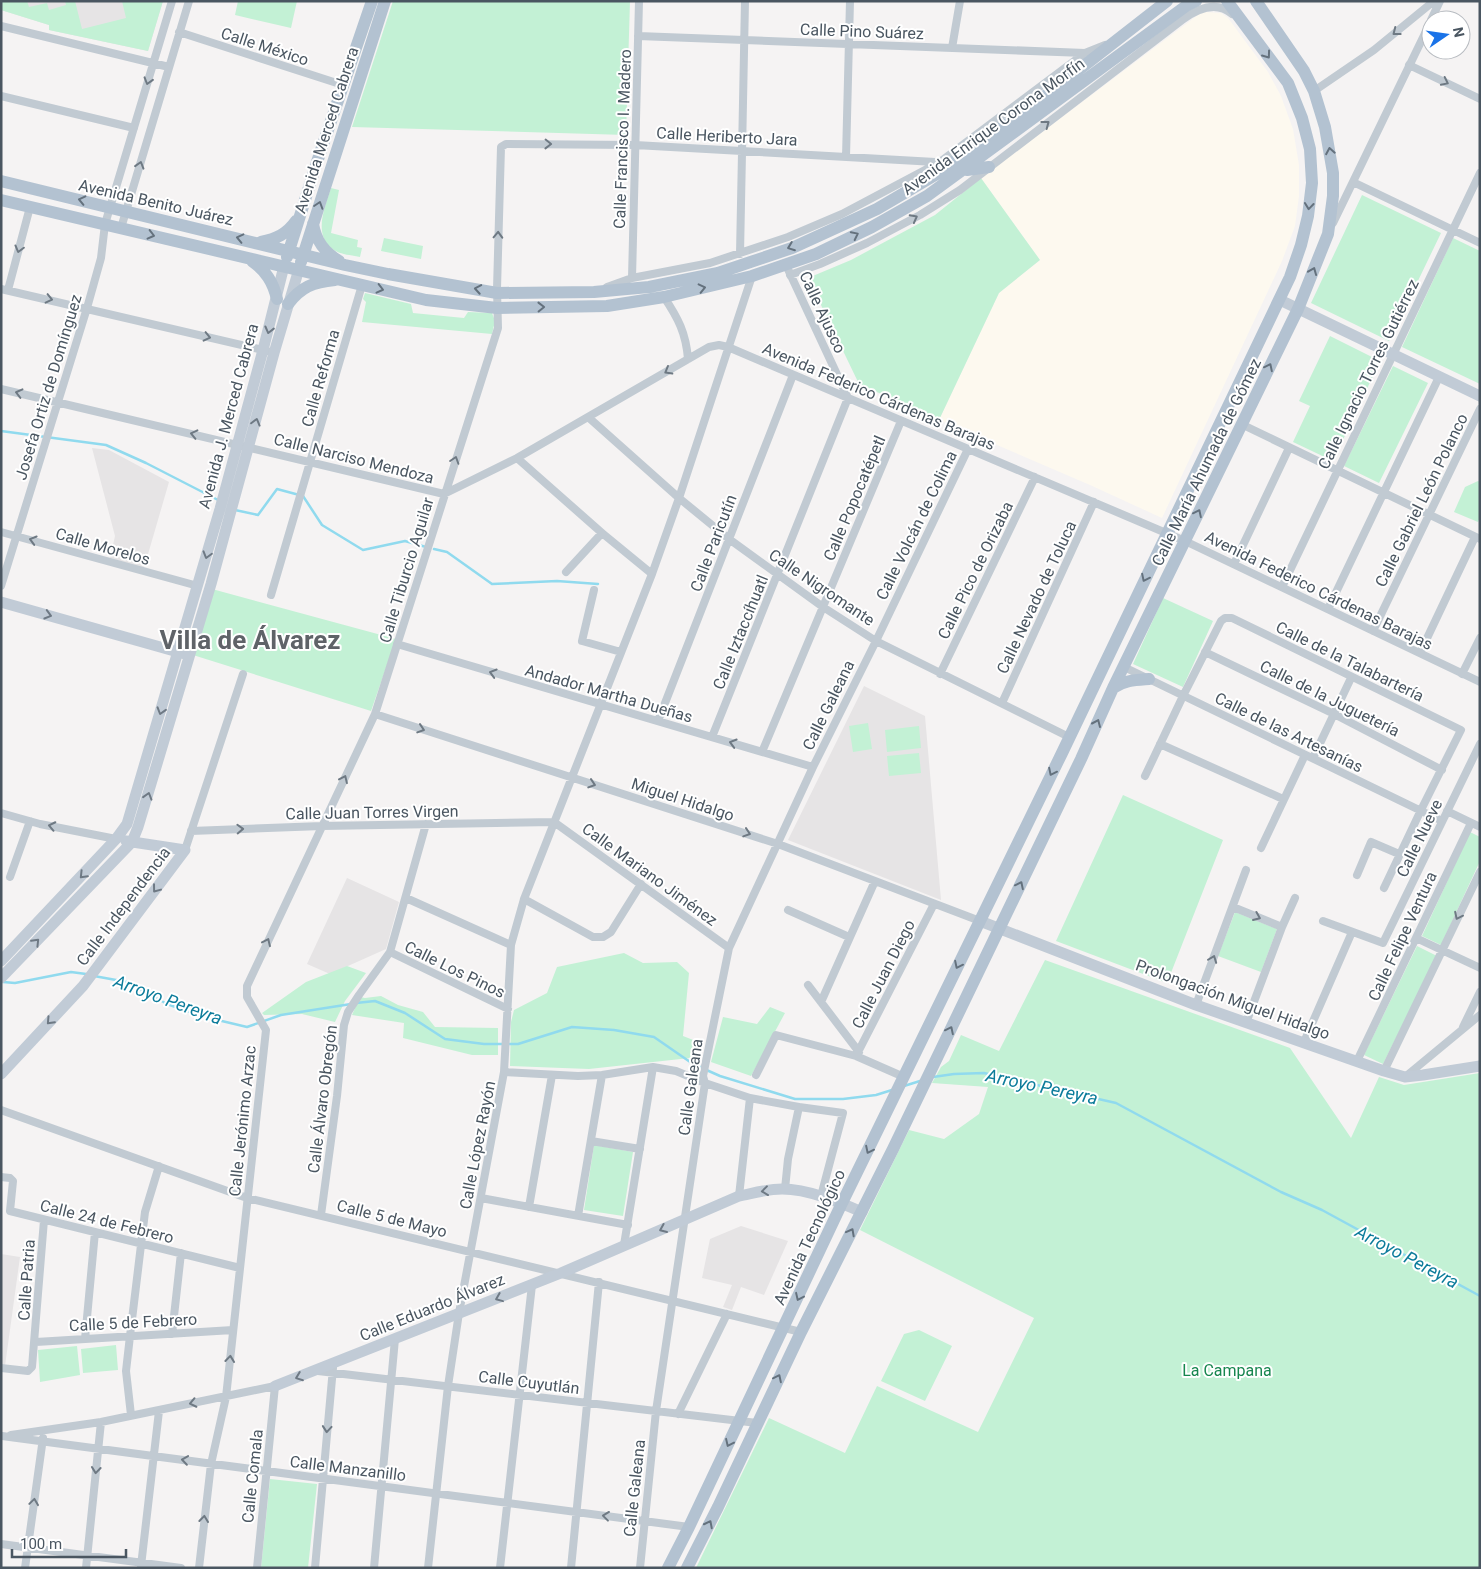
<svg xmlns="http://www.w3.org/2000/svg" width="1481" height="1569" viewBox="0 0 1481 1569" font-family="Roboto,sans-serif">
<rect width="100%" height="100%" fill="#f5f3f3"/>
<path fill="#fdf9ef" d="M1205,12L1221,13L1228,18L1268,72L1281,96L1293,129L1299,165V196L1295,226L1282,261L1162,518L1090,485L939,420L999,293L1040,260L981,178L1198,15Z"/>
<path fill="#e6e4e5" d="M1,1H163L148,51L49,30V25L1,10Z
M92,448L109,450L169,482L144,568L110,558L115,536Z
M864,686L925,716L941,900L788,840Z
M347,878L399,902L386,949L330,974L307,964Z
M741,1226L788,1241L764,1295L741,1287L732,1310L723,1307L732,1285L702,1278L710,1239Z
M1,1254L20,1257L5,1366H1Z"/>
<path fill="#c3f1d5" d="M1,1H27L29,7L47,3L49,10L66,5L65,1H75L82,29L126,18L122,1H163L148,51L49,30V25L1,10Z
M238,1H297L291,28L235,15Z
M393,1H630L626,135L352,127Z
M981,178L1040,260L999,293L939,420L859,384L808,278L851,260L935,215Z
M331,188L339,190L331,233L358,240L357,247L362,248L360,257C352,255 341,255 334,250C312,236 325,207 331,188Z
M1362,195L1441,233L1389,341L1311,303Z
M384,238L423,246L421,259L381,251Z
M1453,238L1480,251V384L1402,347Z
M365,293L411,304L413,313L464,318L468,312L492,313L495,321L492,334L362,322L366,302L363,299Z
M1330,336L1380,361L1333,461L1293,442L1310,406L1299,401Z
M1393,366L1428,383L1379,483L1344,466Z
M1478,481L1480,482V517L1478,522L1454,512L1465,487Z
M212,589L396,639L371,711L193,655Z
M1163,598L1213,621L1183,687L1133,664Z
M868,723L872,749L853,752L849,726Z
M919,726L921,748L887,752L885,730Z
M919,753L921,773L889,776L887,756Z
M1123,795L1223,840L1167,983L1056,941Z
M1470,832L1480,837V861L1441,945L1422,936Z
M1235,912L1277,929L1261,972L1218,956Z
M1417,946L1437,956L1383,1064L1364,1055Z
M624,953L643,963L677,962L689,973L683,1036L701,1043L699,1057L589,1069L510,1066L511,1022L514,1010L547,993L557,967Z
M1045,960L1290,1048L1351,1138L1379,1077L1404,1085L1480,1073V1568H696L769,1418L845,1453L877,1386L978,1432L1034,1318L860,1230L909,1130L944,1139L979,1114L988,1087L932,1083L941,1067L949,1061L961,1035L999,1051Z
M347,966L366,973L345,1001L335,1022L302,1014L264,1015L262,1013L306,982Z
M381,996L398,1005L423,1012L435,1027L498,1028V1055H472L403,1038L404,1023L352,1015L360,997L365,998Z
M770,1007L785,1013L751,1076L711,1062L723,1017L757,1024Z
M594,1145L633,1152L623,1216L584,1210Z
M919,1330L952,1346L925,1401L881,1381L904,1334Z
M116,1345L118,1370L83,1373L81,1349Z
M77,1346L80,1375L40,1382L38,1350Z
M270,1479L317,1484L308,1568H261Z"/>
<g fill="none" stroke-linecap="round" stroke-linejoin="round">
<path stroke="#90daee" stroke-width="2.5" d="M1,431L106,445L146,463L220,501
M235,510L258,515L277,489L303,496L322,525L363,550L405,541L426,547
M434,549L447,552L492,584L557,581L598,584
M94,976L127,982L167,1004L201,1016L247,1027L281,1015L351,1004
M3,982L15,983L71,972L86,974
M356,1003L375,1001L405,1013L445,1039L484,1044H518L572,1027L614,1030L654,1037L693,1064L720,1076L795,1099H843L876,1095L892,1090
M933,1077L954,1074L984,1073L1116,1103L1281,1192L1322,1210L1480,1296
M904,1086L920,1081"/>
<path stroke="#c1cad2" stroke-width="8" d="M1182,20C1197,9 1216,0 1232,14
M1431,20L1440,1
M1,26L169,67
M179,32L343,85
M638,36L1085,53
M952,48L960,1
M1409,65L1480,99
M1314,91L1374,50L1434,1
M1,96L134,128
M846,157L850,1
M1353,182L1480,243
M1333,223L1431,21
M121,228L189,1
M740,254L745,1
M790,275L820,264L867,243L920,215L960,190L1182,20L1185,7
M632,278L639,1
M607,287L632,278L710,263L788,237L842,214L940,162L1085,53L1105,45
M1,289L267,351
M8,290L30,207
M664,297C678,318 686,333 688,359
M1,389L444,494L517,458L709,347L719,345L728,347L1185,541L1480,682
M588,417L679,498L729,539L823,607L876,641L1069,737
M1241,424L1480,539
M517,458L602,533L652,574
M1,532L198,586
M1234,564L1289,448
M566,572L602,533
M1,586L87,308L101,258L105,224L172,1
M1282,587L1480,173
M594,590L582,641L621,652
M271,595L362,285
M1328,609L1439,377
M1373,631L1480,409
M397,644L813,767
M1205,652L1334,714L1442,770
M1420,653L1475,537
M1124,667L1442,821
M940,674L1035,477
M1462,674L1480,638
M1002,703L1094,502
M375,714L778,844L980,921
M658,721L793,375
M712,737L848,398L786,265
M1160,744L1283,799
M762,752L901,421
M1313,758L1351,678
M1145,776L1183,696L1221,621L1225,618H1232L1461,730L1421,810L1384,888
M1447,811L1480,827
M1,813L40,824L116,839
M554,822L729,948
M191,831L322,826L554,822
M1261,848L1305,755
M185,850L243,674
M1357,875L1371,842L1399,854
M10,877L30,821
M406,898L511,945
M524,899L593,937H603L611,932L641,884
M1233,907L1282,927
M788,910L849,937
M1323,921L1383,943L1480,744
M1416,938L1480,968
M390,952L508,1009
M808,985L859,1052
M821,1002L875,881
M1196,1005L1246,870
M1246,1023L1282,927L1295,898
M1463,1027L1480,992
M1304,1042L1352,932
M856,1056L934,904
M1357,1061L1471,823
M1384,1071L1480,872
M504,1072L578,1076L602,1075L653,1067L676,1071L705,1083L750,1098L799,1107L843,1113L821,1196
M756,1075L776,1035L856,1056L904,1077
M1405,1077L1480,1015
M1,1110L247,1198L801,1332
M591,1141L640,1149
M1,1177L10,1178L13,1181L10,1211L240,1268
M785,1189L788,1159L799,1107
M739,1196L750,1098
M481,1198L628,1225
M529,1207L552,1075
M321,1215L337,1096L344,1025L348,1012L359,995L390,952L426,824
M578,1216L602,1075
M624,1245L653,1067
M172,1334L181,1253
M85,1339L95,1232
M36,1342L233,1330
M1,1368L28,1371L32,1367L44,1220
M318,1371L757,1423
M678,1414L727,1314
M131,1415L126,1371L130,1336L145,1212L159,1166
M11,1435L101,1422L275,1386L257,1568
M2,1436L689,1527
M1,1544L181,1568
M141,1566L159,1411
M25,1568L43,1438
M86,1568L101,1422
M199,1568L211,1464L226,1397L266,1030L247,997V986L375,714L498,328L497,289L501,147L506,144L635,145L953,163
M315,1568L333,1368
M374,1568L395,1339
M428,1568L448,1386L459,1313L504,1072L511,945L524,899L652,574L679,498L752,276
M500,1568L532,1285
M571,1568L599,1282
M640,1568L656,1411L705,1083L703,1076L729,948L813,767L876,641L968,449"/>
<path stroke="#c1cbd6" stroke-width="11" d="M1280,300L1480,396
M1,602L185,654
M980,921L1196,1005L1384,1071L1405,1077L1423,1075L1480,1066
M1,961L116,839L127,824L220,509L263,350L284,266
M1,978L132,842L138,827L211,584L274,353L299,269
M1,1074L83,986L185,850L126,841
M275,1386L561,1273L739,1196C754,1193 768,1189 782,1189C808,1189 839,1202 862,1212"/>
<path stroke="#b3c2d1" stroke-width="12" d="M967,170L989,167
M1,181L345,265L388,274L497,293L594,292L649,287L718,273L792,248L851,221L877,209L940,172L1031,107L1167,1
M1,200L426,300L497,308L607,306L664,297L752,276L816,254L872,227L927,196L1186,6L1196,1
M313,224C316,241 324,252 339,261
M261,242C276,239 287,234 296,221
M287,257L317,162L372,1
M252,261C266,271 273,282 277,299
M301,262L385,1
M288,304C301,287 313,282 335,280
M1113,688C1125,680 1136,680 1149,679
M668,1568L689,1527L842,1203L1062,753L1290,277L1301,245L1308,216L1312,183L1310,149L1302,118L1288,83L1227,1
M687,1568L718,1507L801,1332L893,1149L1081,759L1113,688L1298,309L1328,234L1333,196V173L1325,127L1314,91L1304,71L1256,1"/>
</g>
<defs><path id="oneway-chevron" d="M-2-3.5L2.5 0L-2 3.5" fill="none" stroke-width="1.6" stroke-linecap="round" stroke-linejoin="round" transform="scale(1.25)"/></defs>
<g stroke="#6e7983">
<use href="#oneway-chevron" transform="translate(1396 32) rotate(142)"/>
<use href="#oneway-chevron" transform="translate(148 81) rotate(107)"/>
<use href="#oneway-chevron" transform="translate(1445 82) rotate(26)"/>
<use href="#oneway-chevron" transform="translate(1046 124) rotate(-37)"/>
<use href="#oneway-chevron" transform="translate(548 144) rotate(1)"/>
<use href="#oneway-chevron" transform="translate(140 165) rotate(-73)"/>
<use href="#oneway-chevron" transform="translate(914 218) rotate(-28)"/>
<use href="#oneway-chevron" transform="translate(498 235) rotate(-88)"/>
<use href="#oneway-chevron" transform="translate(19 249) rotate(105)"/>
<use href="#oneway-chevron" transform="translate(49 299) rotate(13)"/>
<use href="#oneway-chevron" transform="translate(207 337) rotate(13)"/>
<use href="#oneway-chevron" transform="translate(668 371) rotate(150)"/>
<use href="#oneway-chevron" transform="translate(19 393) rotate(-166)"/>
<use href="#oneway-chevron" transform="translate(194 434) rotate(-167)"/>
<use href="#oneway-chevron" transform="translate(455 460) rotate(-72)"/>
<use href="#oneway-chevron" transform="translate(33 540) rotate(-164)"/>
<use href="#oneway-chevron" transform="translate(493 673) rotate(-164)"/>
<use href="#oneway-chevron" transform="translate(421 729) rotate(18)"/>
<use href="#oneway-chevron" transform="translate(733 743) rotate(-164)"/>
<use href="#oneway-chevron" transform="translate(344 779) rotate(-65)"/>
<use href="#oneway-chevron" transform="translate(592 784) rotate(18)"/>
<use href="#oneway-chevron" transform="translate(52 826) rotate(-168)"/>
<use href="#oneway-chevron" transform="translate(240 829) rotate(-2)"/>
<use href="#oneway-chevron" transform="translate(747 833) rotate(18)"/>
<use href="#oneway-chevron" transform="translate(1458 916) rotate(116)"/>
<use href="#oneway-chevron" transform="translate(1257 917) rotate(23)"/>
<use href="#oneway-chevron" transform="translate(267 942) rotate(-65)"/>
<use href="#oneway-chevron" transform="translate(1213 959) rotate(-69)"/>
<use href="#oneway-chevron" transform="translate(230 1359) rotate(-84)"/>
<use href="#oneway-chevron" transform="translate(193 1403) rotate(168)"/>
<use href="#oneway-chevron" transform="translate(327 1429) rotate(95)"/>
<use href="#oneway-chevron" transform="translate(185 1460) rotate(-172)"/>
<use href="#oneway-chevron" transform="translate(96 1470) rotate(96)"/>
<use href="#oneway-chevron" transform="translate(34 1502) rotate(-82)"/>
<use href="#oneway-chevron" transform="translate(606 1516) rotate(-173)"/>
<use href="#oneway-chevron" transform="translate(204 1519) rotate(-83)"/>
</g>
<g stroke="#64717d">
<use href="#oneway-chevron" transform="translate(1267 55) rotate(54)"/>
<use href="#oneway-chevron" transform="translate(1330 151) rotate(-100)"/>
<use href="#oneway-chevron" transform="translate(82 200) rotate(-167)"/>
<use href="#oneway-chevron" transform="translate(319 205) rotate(-72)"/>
<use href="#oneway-chevron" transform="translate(1309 206) rotate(96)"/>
<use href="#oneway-chevron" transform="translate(151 235) rotate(14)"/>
<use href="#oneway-chevron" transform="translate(855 235) rotate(-26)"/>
<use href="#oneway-chevron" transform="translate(240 238) rotate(-167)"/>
<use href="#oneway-chevron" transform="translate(791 247) rotate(159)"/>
<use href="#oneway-chevron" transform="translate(1313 271) rotate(-68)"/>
<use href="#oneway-chevron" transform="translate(702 288) rotate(-13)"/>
<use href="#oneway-chevron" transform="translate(380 289) rotate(14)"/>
<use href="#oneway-chevron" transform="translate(478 289) rotate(-170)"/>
<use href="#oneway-chevron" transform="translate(541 307) rotate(-1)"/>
<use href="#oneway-chevron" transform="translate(1269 367) rotate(-64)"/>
<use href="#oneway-chevron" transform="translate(1198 513) rotate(-64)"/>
<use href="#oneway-chevron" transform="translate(1145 578) rotate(116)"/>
<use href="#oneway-chevron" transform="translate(1097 723) rotate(-66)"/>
<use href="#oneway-chevron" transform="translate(1052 772) rotate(116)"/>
<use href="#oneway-chevron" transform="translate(1020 885) rotate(-64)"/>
<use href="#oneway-chevron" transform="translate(958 965) rotate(116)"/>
<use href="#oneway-chevron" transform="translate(950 1030) rotate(-64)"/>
<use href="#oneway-chevron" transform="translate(869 1150) rotate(116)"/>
<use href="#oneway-chevron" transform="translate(851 1232) rotate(-62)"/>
<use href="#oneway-chevron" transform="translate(799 1297) rotate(115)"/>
<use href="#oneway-chevron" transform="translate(778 1378) rotate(-64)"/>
<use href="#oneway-chevron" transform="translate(729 1443) rotate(115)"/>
<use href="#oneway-chevron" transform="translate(709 1524) rotate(-63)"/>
</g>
<g stroke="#6e7984">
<use href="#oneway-chevron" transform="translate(269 330) rotate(104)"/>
<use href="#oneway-chevron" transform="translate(256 422) rotate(-75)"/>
<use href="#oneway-chevron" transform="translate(207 555) rotate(106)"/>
<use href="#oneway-chevron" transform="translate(48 615) rotate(16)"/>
<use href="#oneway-chevron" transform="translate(161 711) rotate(107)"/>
<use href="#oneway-chevron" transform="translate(148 796) rotate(-73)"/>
<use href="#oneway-chevron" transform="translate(83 875) rotate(134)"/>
<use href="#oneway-chevron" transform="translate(156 889) rotate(127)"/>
<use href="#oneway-chevron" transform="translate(36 942) rotate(-46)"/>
<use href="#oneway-chevron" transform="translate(50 1021) rotate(133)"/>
<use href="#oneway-chevron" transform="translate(765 1191) rotate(173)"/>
<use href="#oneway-chevron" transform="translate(663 1229) rotate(157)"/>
<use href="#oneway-chevron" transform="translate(499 1298) rotate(158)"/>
<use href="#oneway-chevron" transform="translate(299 1377) rotate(159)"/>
</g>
<g text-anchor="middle" stroke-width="4" stroke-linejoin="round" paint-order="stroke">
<g font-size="16" fill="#4a5661" stroke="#fff">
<text transform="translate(862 31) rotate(2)" y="6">Calle Pino Suárez</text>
<text transform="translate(265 46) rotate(18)" y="6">Calle México</text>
<text transform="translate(993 126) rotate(-36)" y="6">Avenida Enrique Corona Morfín</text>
<text transform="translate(326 130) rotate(-72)" y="6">Avenida Merced Cabrera</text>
<text transform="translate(727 136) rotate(3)" y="6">Calle Heriberto Jara</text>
<text transform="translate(622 139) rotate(-88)" y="6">Calle Francisco I. Madero</text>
<text transform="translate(156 202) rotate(13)" y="6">Avenida Benito Juárez</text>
<text transform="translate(823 312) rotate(65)" y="6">Calle Ajusco</text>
<text transform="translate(1368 374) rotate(-64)" y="6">Calle Ignacio Torres Gutiérrez</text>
<text transform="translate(320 378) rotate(-74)" y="6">Calle Reforma</text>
<text transform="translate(48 387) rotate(-73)" y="6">Josefa Ortiz de Domínguez</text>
<text transform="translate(879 396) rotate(23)" y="6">Avenida Federico Cárdenas Barajas</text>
<text transform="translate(228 416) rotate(-75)" y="6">Avenida J. Merced Cabrera</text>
<text transform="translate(354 458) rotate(14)" y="6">Calle Narciso Mendoza</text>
<text transform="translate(1206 462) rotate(-64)" y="6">Calle María Ahumada de Gómez</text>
<text transform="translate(854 498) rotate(-67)" y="6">Calle Popocatépetl</text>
<text transform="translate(1421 500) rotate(-64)" y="6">Calle Gabriel León Polanco</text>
<text transform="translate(916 525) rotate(-64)" y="6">Calle Volcán de Colima</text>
<text transform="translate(713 543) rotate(-69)" y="6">Calle Paricutín</text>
<text transform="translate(103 546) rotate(16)" y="6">Calle Morelos</text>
<text transform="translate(406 570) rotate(-73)" y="6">Calle Tiburcio Aguilar</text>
<text transform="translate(975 570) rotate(-64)" y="6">Calle Pico de Orizaba</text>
<text transform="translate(822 587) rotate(34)" y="6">Calle Nigromante</text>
<text transform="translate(1319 590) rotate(26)" y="6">Avenida Federico Cárdenas Barajas</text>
<text transform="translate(1036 597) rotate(-65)" y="6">Calle Nevado de Toluca</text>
<text transform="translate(740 632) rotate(-68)" y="6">Calle Iztaccíhuatl</text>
<text transform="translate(1350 661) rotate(26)" y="6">Calle de la Talabartería</text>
<text transform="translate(609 693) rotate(16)" y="6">Andador Martha Dueñas</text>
<text transform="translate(1330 698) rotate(26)" y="6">Calle de la Juguetería</text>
<text transform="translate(828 705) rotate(-64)" y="6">Calle Galeana</text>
<text transform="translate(1289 732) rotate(26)" y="6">Calle de las Artesanías</text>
<text transform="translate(683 799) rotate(18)" y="6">Miguel Hidalgo</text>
<text transform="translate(372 812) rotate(-1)" y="6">Calle Juan Torres Virgen</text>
<text transform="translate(1419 838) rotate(-64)" y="6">Calle Nueve</text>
<text transform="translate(650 874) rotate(36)" y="6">Calle Mariano Jiménez</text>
<text transform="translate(123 906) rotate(-53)" y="6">Calle Independencia</text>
<text transform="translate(1402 936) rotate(-65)" y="6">Calle Felipe Ventura</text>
<text transform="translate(455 969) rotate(26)" y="6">Calle Los Pinos</text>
<text transform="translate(883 974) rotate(-63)" y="6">Calle Juan Diego</text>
<text transform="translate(1233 999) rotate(20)" y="6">Prolongación Miguel Hidalgo</text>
<text transform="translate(690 1087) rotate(-82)" y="6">Calle Galeana</text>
<text transform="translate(322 1099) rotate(-83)" y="6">Calle Álvaro Obregón</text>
<text transform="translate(242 1121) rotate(-84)" y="6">Calle Jerónimo Arzac</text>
<text transform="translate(477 1145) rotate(-79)" y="6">Calle López Rayón</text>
<text transform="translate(392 1218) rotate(14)" y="6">Calle 5 de Mayo</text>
<text transform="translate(107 1221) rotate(14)" y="6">Calle 24 de Febrero</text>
<text transform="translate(809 1237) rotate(-65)" y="6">Avenida Tecnológico</text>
<text transform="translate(26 1280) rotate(-86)" y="6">Calle Patria</text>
<text transform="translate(432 1307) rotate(-22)" y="6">Calle Eduardo Álvarez</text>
<text transform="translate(133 1322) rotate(-3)" y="6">Calle 5 de Febrero</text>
<text transform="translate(529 1382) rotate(7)" y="6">Calle Cuyutlán</text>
<text transform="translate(348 1468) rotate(7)" y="6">Calle Manzanillo</text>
<text transform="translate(252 1476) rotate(-84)" y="6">Calle Comala</text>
<text transform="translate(634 1488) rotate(-84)" y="6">Calle Galeana</text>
</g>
<g font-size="16" fill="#17864f" stroke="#fff">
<text x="1227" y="1376">La Campana</text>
</g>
<g font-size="18" font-style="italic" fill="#0c7c9b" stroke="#fff">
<text transform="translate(168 1000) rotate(20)" y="6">Arroyo Pereyra</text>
<text transform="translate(1042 1087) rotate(12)" y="6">Arroyo Pereyra</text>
<text transform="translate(1407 1257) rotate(28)" y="6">Arroyo Pereyra</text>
</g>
<g font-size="26" font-weight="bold" fill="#5f6368" stroke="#fff">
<text x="250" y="649">Villa de Álvarez</text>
</g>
</g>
<rect width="1481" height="1569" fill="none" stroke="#4a5661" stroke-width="5"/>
<g transform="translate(1446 35) rotate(77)"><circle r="24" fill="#ffffff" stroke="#b7bbc0"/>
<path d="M0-4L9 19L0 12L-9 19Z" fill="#1a73e8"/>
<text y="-8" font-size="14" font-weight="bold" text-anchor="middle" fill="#4a5661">N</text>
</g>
<path d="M12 1549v8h114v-8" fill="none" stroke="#4a5661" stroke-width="2.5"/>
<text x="20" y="1549" font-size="15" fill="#4a5661" stroke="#ffffff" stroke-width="4" paint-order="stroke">100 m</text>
</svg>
